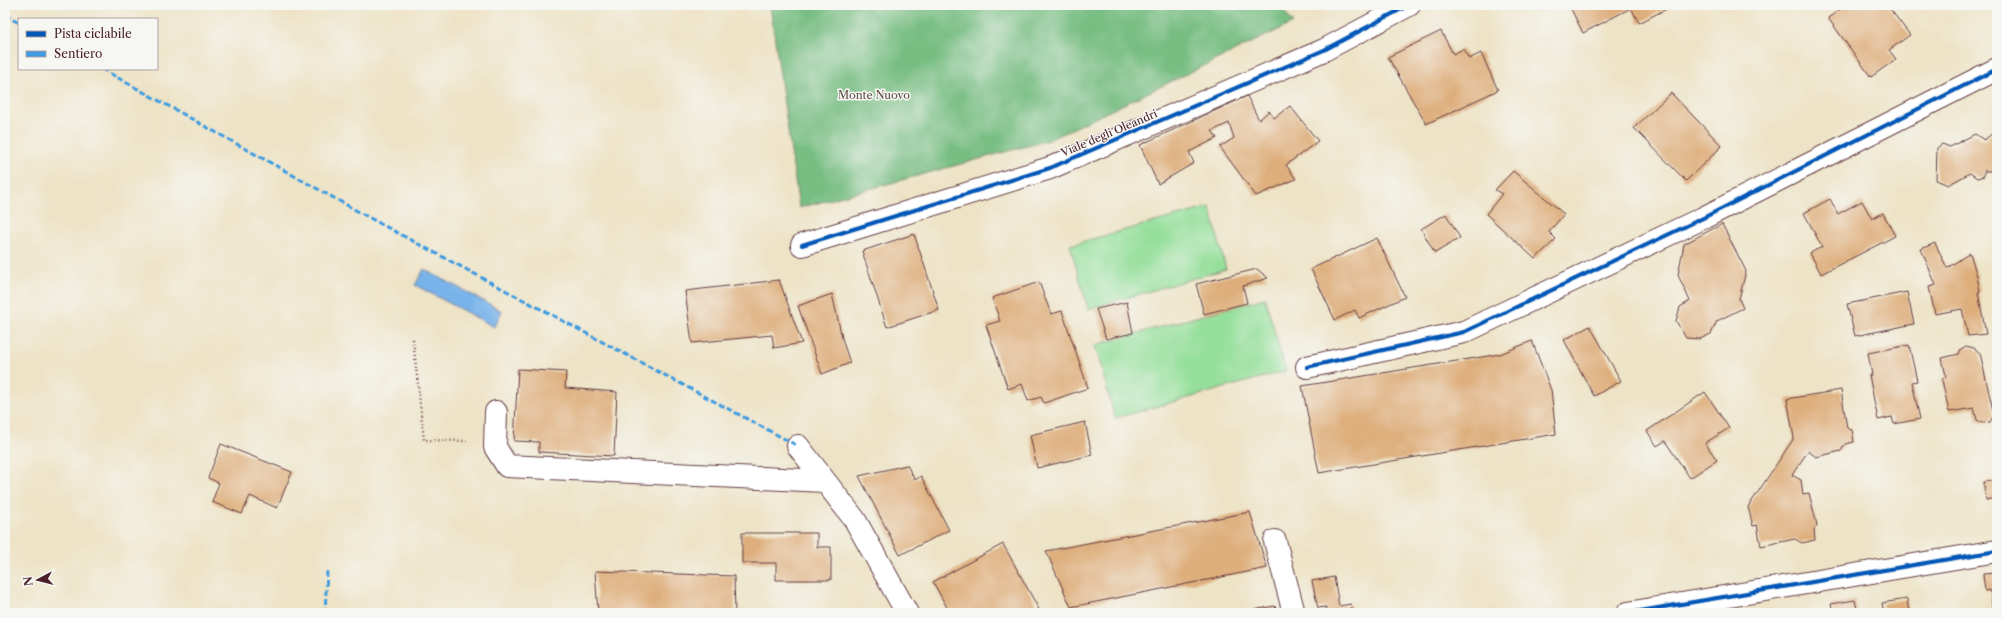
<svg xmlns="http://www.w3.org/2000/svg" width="2002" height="618" viewBox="0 0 2002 618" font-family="'Libre Caslon Text',serif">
<rect width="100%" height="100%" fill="#f6f6f2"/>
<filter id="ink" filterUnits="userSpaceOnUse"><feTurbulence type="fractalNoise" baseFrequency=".025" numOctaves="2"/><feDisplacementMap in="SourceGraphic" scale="8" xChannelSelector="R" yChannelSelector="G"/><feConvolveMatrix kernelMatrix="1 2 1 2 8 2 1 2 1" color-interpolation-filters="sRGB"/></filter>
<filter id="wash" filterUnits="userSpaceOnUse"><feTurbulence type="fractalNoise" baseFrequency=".012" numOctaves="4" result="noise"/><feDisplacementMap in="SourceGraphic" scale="16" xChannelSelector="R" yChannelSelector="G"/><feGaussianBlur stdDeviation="0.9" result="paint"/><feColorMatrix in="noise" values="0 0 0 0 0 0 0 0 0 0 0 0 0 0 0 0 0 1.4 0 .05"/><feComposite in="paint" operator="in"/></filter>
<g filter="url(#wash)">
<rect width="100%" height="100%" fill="#ede3c6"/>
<path fill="#95df9b" stroke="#707f63" d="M1210,207L1226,269L1088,309L1070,245Z
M1265,298L1286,371L1115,418L1095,345Z"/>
<path fill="#78be83" stroke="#616e57" d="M770,5H1279L1293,23L1049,140L799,208Z"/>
<path fill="#78b3e9" stroke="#61698a" d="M424,269L502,311L494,327L415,285Z"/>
<g id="blocks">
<path fill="#deae7c" d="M1569,5H1674L1639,23L1631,8L1583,33Z
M1846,5H1887L1910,35L1889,50L1896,59L1871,77L1828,18Z
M1441,31L1453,54L1463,49L1469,59L1481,53L1498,90L1426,124L1388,57Z
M1671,93L1722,146L1686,181L1634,128Z
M1247,96L1259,120L1269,111L1274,118L1290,106L1318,141L1286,165L1296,179L1256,196L1220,147L1234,138L1229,123L1212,131L1217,138L1189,152L1194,163L1158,184L1140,145Z
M1997,130V171H1984V176L1977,178L1970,173L1948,185L1936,180L1937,148L1942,144L1950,147L1975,134L1984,140Z
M1513,171L1564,214L1549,232L1556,239L1535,259L1486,214L1502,194L1495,190Z
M1830,199L1838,214L1862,201L1872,219L1883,213L1895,236L1821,274L1810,253L1822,247L1804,213Z
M1446,214L1460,238L1435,253L1421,229Z
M1722,224L1746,271L1739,299L1743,308L1717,321L1711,334L1700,339L1686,338L1676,321L1680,307L1690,301L1678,275L1684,244Z
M914,234L939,310L887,327L862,251Z
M1377,238L1405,297L1359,318L1355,310L1335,320L1311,269Z
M1935,243L1947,268L1970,253L1977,276L1980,292H1978L1986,334L1968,336L1962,309L1935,314L1929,287L1936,285L1921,249Z
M1257,269L1268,278L1243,286L1247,303L1204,314L1196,284Z
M779,280L802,343L774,348L772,335L692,343L685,291Z
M1039,282L1051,314L1062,311L1088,388L1044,403L1041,397L1028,401L1022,384L1008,389L986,325L1000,321L992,298Z
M1907,292L1914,324L1855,336L1847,304Z
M832,294L843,342L850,363L822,374L798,306Z
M1127,302L1133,333L1106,339L1096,309Z
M1590,326L1621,381L1594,396L1564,340Z
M1532,341L1551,390L1556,434L1319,473L1302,386L1500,354Z
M1909,345L1917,381L1912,382L1920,419L1894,424L1892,417L1878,420L1869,375H1872L1868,353Z
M1966,346L1974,348L1980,353L1994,415L1990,422L1983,423L1977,420L1974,408L1949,412L1942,380L1946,376L1942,358L1959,354L1961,349Z
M518,369L566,372L565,388L617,392L614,456L539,452V442L514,441Z
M1841,390L1847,428L1852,430L1854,442L1845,444L1841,451L1816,457L1808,451L1792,475L1801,480L1803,494L1809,493L1817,525L1814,530L1815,540L1802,543L1795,539L1761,546L1757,525L1753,526L1748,507L1794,438L1787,399Z
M1705,392L1729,428L1705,443L1717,460L1690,478L1665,441L1657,446L1647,431Z
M1085,422L1092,455L1037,468L1030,435Z
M221,444L292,472L277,508L250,496L242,514L212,502L219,483L208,478Z
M907,465L915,480L921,476L949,530L900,555L859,476Z
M1997,480V498L1986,500L1984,482Z
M1250,512L1267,568L1071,607L1046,551Z
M742,533H817V547H831V580H776V563H742Z
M1003,544L1041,613H950L933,582Z
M595,571L734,576L735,613H598Z
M1997,573V613H1993L1990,590L1985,591L1983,574Z
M1334,577L1339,606L1351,604L1353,613H1327L1326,607L1318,608L1312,581Z
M1907,599L1909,613H1884L1882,603Z
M1855,600L1858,613H1833L1831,604Z
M1275,606L1277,613H1242V612Z"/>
</g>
</g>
<g filter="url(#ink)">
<use href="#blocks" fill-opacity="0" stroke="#623c42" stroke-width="1"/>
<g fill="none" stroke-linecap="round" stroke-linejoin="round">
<defs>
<path id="minor" d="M802,245L1050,168L1324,50L1409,5
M1307,367L1464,332L1703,218L1997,69
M496,412L495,447L507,466L824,481
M798,446L855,520L907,613
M1275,541L1294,613
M1628,613L1997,551"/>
</defs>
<use href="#minor" stroke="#623c42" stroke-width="24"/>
<path stroke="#623c42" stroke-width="2.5" stroke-dasharray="1 3" stroke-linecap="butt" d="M413,339L424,440L467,441"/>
<use href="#minor" stroke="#fff" stroke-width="22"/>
<path stroke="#409be1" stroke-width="3" stroke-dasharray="6 3" stroke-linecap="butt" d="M5,15L19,23
M102,69L379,223L798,446
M325,613L327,571"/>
<defs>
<path id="cycleway" d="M802,245L1050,168L1324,50L1409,5
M1307,367L1464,332L1703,218L1997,69
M1628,613L1997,551"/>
</defs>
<use href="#cycleway" stroke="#f6f6f2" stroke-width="6"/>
<use href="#cycleway" stroke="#0057b8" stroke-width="4"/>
</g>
</g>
<g text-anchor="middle" stroke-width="3" stroke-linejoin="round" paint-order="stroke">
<g font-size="11" fill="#5d4f47" stroke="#f6f6f2">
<text x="874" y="99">Monte Nuovo</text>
</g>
<g font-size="11" fill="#4a1f2b" stroke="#f6f6f2">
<text transform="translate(1109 133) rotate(-23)" y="4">Viale degli Oleandri</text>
</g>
</g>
<rect width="2002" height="618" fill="none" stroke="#f6f6f2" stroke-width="20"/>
<rect x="18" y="18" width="140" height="52" fill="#f6f6f2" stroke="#b1a0a2"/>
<rect x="26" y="31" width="20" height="6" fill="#0057b8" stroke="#b1a0a2"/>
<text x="54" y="38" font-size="12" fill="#4a1f2b">Pista ciclabile</text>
<rect x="26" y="51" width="20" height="6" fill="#409be1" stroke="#b1a0a2"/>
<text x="54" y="58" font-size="12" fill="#4a1f2b">Sentiero</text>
<g transform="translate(38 580) rotate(263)" stroke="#f6f6f2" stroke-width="3" paint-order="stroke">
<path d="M0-3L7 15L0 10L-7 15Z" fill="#4a1f2b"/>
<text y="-6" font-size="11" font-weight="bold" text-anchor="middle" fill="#4a1f2b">N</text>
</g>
</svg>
